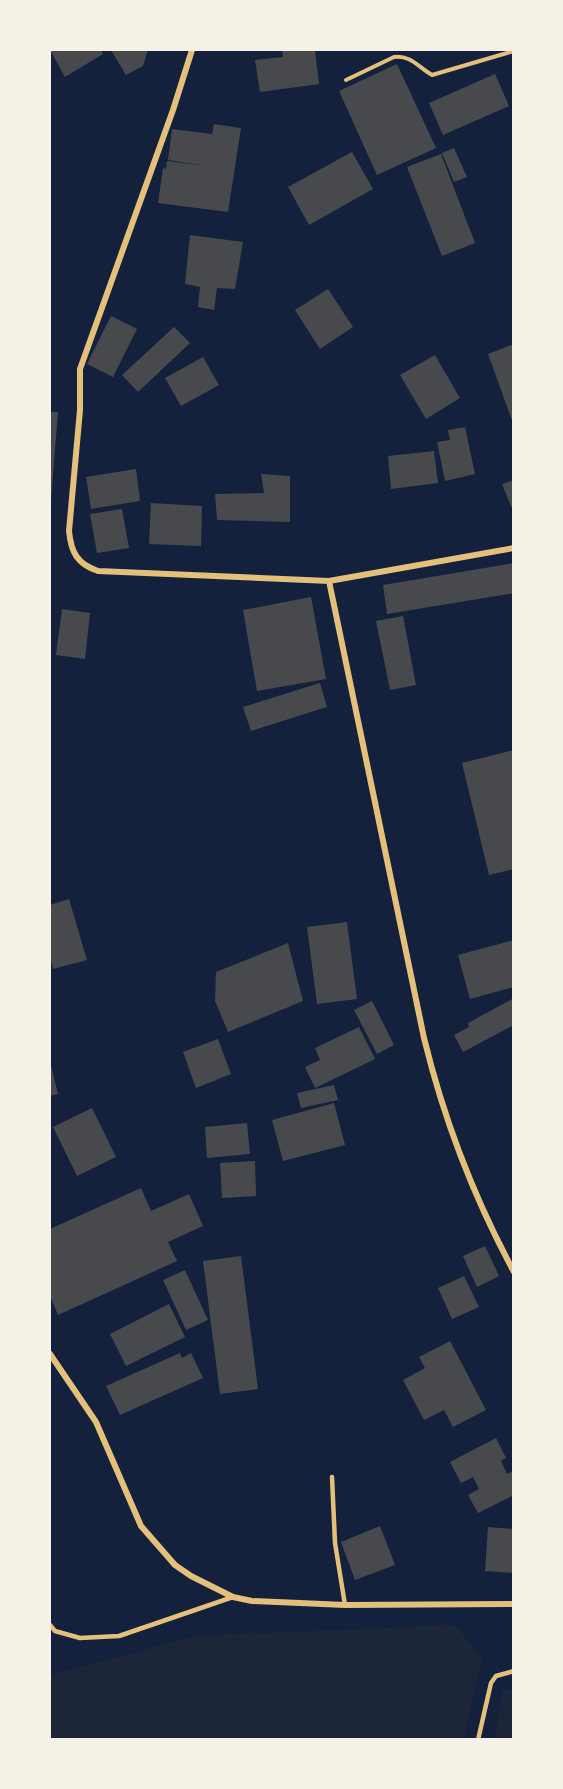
<svg xmlns="http://www.w3.org/2000/svg" width="563" height="1789" viewBox="0 0 563 1789" font-family="Commissioner,sans-serif">
<rect width="100%" height="100%" fill="#14213d"/>
<path fill="#1d2539" d="M455,1625L482,1658L464,1739H50V1675L196,1636Z
M513,1688V1739H495L503,1690Z"/>
<path fill="#48494c" d="M50,50H101L103,54L65,77Z
M111,50H148L143,66L126,75Z
M282,50H315L319,84L260,92L255,60L283,57Z
M397,64L436,148L377,175L339,91Z
M495,74L509,106L443,135L429,103Z
M214,124L241,128L228,212L158,203L163,168L166,169L167,161L207,166L168,160L172,129L212,134Z
M454,148L467,177L454,182L442,153Z
M352,152L373,189L309,225L288,187Z
M441,154L475,243L442,256L407,167Z
M190,235L243,242L235,289L217,288L214,310L198,307L200,287L185,284Z
M328,289L353,327L320,349L295,310Z
M111,316L137,329L113,377L87,364Z
M174,327L190,343L138,392L122,375Z
M514,344V423H513L488,354Z
M435,355L460,398L426,419L400,375Z
M203,357L219,385L181,406L165,378Z
M50,412H58L51,499H50Z
M465,427L475,474L445,481L437,442L450,440L448,430Z
M434,451L438,483L391,489L388,456Z
M136,469L140,501L91,509L86,477Z
M261,474L290,476V522L217,520L215,494L264,493Z
M514,480V511H513L502,484Z
M151,503L202,506L201,546L149,544Z
M122,509L129,548L97,553L90,514Z
M514,563V593L387,614L383,585Z
M311,597L326,679L257,691L243,610Z
M62,609L90,613L85,659L56,655Z
M403,616L416,685L390,690L376,621Z
M320,683L327,707L251,731L243,707Z
M514,750V869L489,875L462,763Z
M69,899L87,960L53,969L50,956V905Z
M347,922L357,999L317,1004L307,927Z
M514,940V987L470,999L458,955Z
M288,943L303,1001L228,1032L215,1001L216,972Z
M514,998V1025L463,1052L454,1035L469,1027L468,1023Z
M372,1001L394,1045L377,1054L354,1010Z
M359,1027L375,1059L315,1088L305,1067L320,1060L315,1048Z
M218,1039L231,1074L196,1088L183,1052Z
M50,1062L58,1094L50,1096Z
M334,1085L338,1100L301,1108L297,1093Z
M334,1103L345,1145L283,1161L272,1120Z
M92,1108L116,1157L77,1176L53,1127Z
M247,1123L250,1154L207,1158L205,1127Z
M255,1161L256,1196L222,1198L220,1163Z
M141,1188L151,1211L189,1194L203,1226L168,1242L177,1261L58,1315L50,1296V1229Z
M485,1246L499,1276L477,1287L463,1256Z
M241,1256L258,1389L220,1394L203,1261Z
M185,1270L208,1320L186,1330L163,1280Z
M464,1276L479,1307L452,1319L438,1288Z
M169,1304L185,1337L126,1366L110,1334Z
M450,1341L486,1410L453,1427L444,1410L424,1420L403,1380L425,1368L419,1357Z
M180,1353L182,1358L191,1353L203,1378L120,1415L106,1386Z
M496,1438L506,1458L501,1461L507,1474L514,1471V1495L478,1513L468,1495L479,1489L473,1477L461,1483L450,1462Z
M380,1526L395,1565L355,1580L341,1542Z
M488,1527L514,1529V1573L485,1571Z"/>
<g fill="none" stroke-linecap="round" stroke-linejoin="round">
<path stroke="#e5c07b" stroke-width="4" d="M346,80L394,57C411,55 418,67 432,75L514,51"/>
<path stroke="#e5c07b" stroke-width="4.5" d="M332,1477L335,1543L345,1605
M50,1625L55,1631L80,1638L119,1636L233,1597
M478,1740L491,1683L496,1676L514,1671"/>
<path stroke="#e5c07b" stroke-width="6" d="M192,50L173,110L80,369V410L69,531C71,552 77,564 98,571L329,581L514,548
M329,581L424,1038C444,1120 474,1198 514,1272
M50,1354L96,1422L141,1526L175,1565L191,1576L233,1597L252,1601L345,1605L514,1604"/>
</g>
<rect width="563" height="1789" fill="none" stroke="#f6f1e7" stroke-width="102"/>
</svg>
